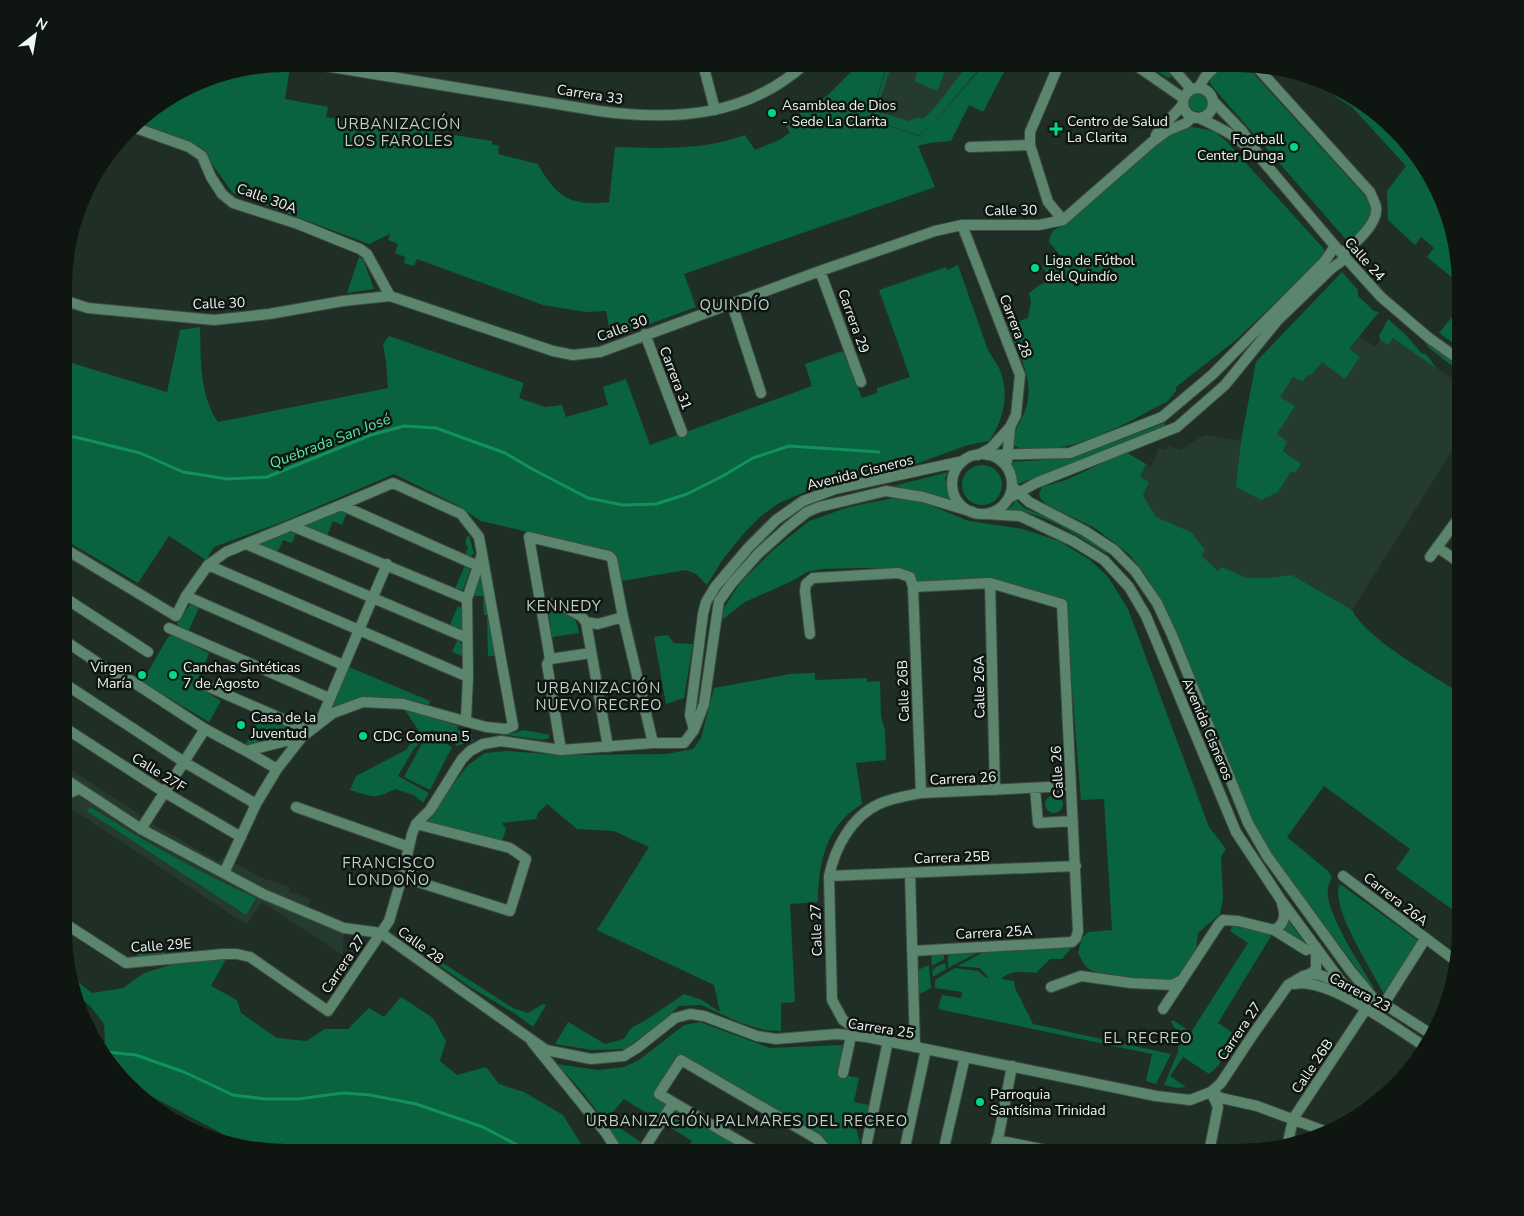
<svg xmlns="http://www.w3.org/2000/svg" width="1524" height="1216" viewBox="0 0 1524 1216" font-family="'Nunito Sans',sans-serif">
<rect width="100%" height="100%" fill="#202f26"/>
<path fill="#263b2f" d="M887,64H985L931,126L918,136L869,120Z
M1325,290L1359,336L1376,347L1380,340L1388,345L1393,338L1460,384V438L1352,610L1292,575L1269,578H1247L1222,567L1219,571L1201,555L1191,532L1156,517L1143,495L1140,477L1146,464L1152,467L1158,448L1166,450L1168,445L1180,450L1204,435L1241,441L1256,362Z
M65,766L151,822V823L219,862L223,857L262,878L290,887L289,892L311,899L307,912L344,928L343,955L262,902L247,924L241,921L65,804Z"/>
<path fill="#09633e" d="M859,64H887L870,120L918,136L931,126L985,64H1008L983,112L969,105L951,141L929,143L918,146L935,187L684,274L696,307L611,338L606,311L586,312L543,305L417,259L414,266L404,263L405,257L395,253L398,244L388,240L390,234L369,244L233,193L199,146L136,123L140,119L215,76L280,65L290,67L285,99L328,107L326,117L412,131L416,129L492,141V144L499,146L498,154L538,164C555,196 571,207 609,202L615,147C659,148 703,151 745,135L755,150L779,140L790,133L785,123L828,95Z
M888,64H892L876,111L908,121L919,117L923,119L936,106L968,64H983L931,126L918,135L871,120Z
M921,64H948L937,91L914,81Z
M1145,64H1161L1174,76L1168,78Z
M1224,64H1245L1368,199L1373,213L1349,243L1211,85L1209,78Z
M1321,80L1385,119L1437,188L1460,284L1427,257L1434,248L1421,237L1415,245L1388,220L1387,191L1406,166L1352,107L1336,97Z
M1188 102a10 10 0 1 1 20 0a10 10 0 1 1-20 0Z
M1192,127L1214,131L1227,142L1324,249V256L1236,340L1176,387V391L1168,401C1128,422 1083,450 1038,449C1028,449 1020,450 1012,444C1013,430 1022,421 1026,408C1035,379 1018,351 1006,326L1028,318L1031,301L1029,293L1038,286L1051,280L1042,266L1049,260L1065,261L1049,242C1050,231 1055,229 1065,224L1164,136L1181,128Z
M359,257L363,259L374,289L347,293Z
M958,265C967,292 977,318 986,345C989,354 995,360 999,368C1010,392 1004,420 989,441L968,445L913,465L879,470L831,481L779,503L761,516L744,533L723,559L707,585L696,574L686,570L622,581L618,561L614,556L583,545L481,521L455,504L394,474L287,520L214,547L206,560L169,536L138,583L65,540V361L167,392L180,330L200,327C201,359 199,394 218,422L388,388L386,362L383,344L389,336L524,383L519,398L545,407L562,405L566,417L608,405L603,387L626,379L650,445L812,386L805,364L843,351L862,398L877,393V388L910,377L879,290L946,267L947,270Z
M1342,272L1358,290V296L1374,311L1379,312L1349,349L1360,357L1345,379L1322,362L1312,374L1306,377L1303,382L1293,377L1280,397L1295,406L1277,434L1287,442L1283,451L1301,464L1295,473L1291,471L1278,492L1261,500L1236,487L1241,441L1256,362Z
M1460,307V348L1439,333Z
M1388,319L1407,336L1422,354H1426L1437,369L1393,338L1388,345L1380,340L1379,336Z
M1425,342L1460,367V372L1428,347Z
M1164,423L1166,426L1018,484L1011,462L1072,458Z
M1126,452L1146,464L1140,477L1149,482L1143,495L1156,517L1191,532L1205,550L1201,555L1218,571L1222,567L1247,578H1269L1292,575L1352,610C1368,640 1430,674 1460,693V915L1396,869L1410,849L1324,786L1287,837L1328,871L1332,877C1329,883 1327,889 1328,896C1331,920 1360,965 1374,988L1370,986L1264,845L1242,799L1165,607L1147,577L1129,554L1095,528L1047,505L1040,498L1039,493L1042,487L1066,480Z
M962 485a20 20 0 1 1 40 0a20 20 0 1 1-40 0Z
M948,472L945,478L950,500L894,486Z
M893,498L922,502L969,521L1023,529L1059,541L1090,560L1108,577L1128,609L1209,827L1226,849L1221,857L1223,898L1220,914L1198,933L1196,952L1177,980C1158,984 1106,979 1089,969C1084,966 1081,958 1078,953L1082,938L1088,932L1112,930L1104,799L1081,800L1065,601L989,579L918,582L913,573L885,568H858L822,569L807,572L792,581L745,602L722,620L724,608L740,583L773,550L809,521L849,507Z
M1016,500L1024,508L1053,520L1108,551L1106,553C1074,534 1044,511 1005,509L1011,507Z
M342,510L347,512L342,525L333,521L327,536L306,527V524Z
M295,530H297L292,543L283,540L277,553L262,546L261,543Z
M469,535L474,554L469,558L465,556L468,546L466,545V538Z
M466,563L471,567L463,590L455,589Z
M481,575H483L498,656H488L487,615H484L483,596H474Z
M192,602L200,605L188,632L180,628L177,623Z
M458,606L463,609L462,632L449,627Z
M558,609C574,616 576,616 579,633L552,637L549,615L551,611Z
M173,635L209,653L196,686L221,701L209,722L142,682L168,637Z
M668,635L674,643L693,644L684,698L666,704L654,637Z
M458,639L463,647L462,656L452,652Z
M349,667L430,701L429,705C399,697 363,691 335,708L332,706Z
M815,673V680L867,678V682L880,681L881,717L885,730L886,760L856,763L862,804C826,825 818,864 818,902L790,904L795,1002L781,1003V1031L764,1030L741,1023L701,1005L679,1006L661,1023L625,1049L592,1050L555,1044L568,1022L605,1044L624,1039L631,1028L646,1020L684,994L702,1000L720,1012L714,985L597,930L649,847L614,831L577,829L547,804L538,813L536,819L502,823L506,829L502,841L455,829L440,827L426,823V821L432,817L439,802L468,765L485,753L507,751L561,755L666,754L693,749L701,738L714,688L790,674Z
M405,710L425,715L458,726L457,730L472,735V739L475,740L456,746L454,741L432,730L428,734L452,747L430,790L404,777L426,736L413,750L398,776L429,793L423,803L414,795L395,789C374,800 373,797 350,790L356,776L406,750L419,731Z
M259,715L292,730L290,735L250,746L246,744Z
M524,730L550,735L549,738L543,740L499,734L514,733Z
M1045 804a9 9 0 1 1 18 0a9 9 0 1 1-18 0Z
M90,807C144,841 198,872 256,898L246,915L87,811Z
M1340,884L1419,941L1384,993L1382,991C1371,968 1329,906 1340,884Z
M1288,920L1306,944L1281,931L1284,929Z
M1233,926L1265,931L1271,936L1218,1023L1236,1035L1218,1066L1209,1074L1183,1057L1170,1076L1186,1087L1177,1088L1164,1085L1178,1052L1179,1034L1171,1022L1173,1020L1191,1032L1248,943L1230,931Z
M146,941L171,957L135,958Z
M1074,945L1062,959H1050L1036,973C1022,972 1013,969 1001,979L1014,981L1015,988L1033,1024L1171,1054L1156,1084L1146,1081L1152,1054L938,1009L942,995L961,998L962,992L935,988V980L955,968L978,971L985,977L989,978L980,968L958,966L987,950Z
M424,951L513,1008L528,1013L543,1004L546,1005L533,1027L514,1013L470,987L426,956Z
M981,951L948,968V953Z
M944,953V959L932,966L931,954Z
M226,959L211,986L237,1000L241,1013L277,1038L306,1041L325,1029H348L369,1008L384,1017L401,997L433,1018L446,1041L440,1061L457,1075L486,1067L499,1084L524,1092L563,1115L586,1152H272L222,1140L223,1134L145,1093L137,1094L102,1048L105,1041L104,1024L91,1007L78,996L73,978L92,993L123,988L144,973L177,963Z
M945,963L946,969L933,977L932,971L936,967Z
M929,965L931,988L918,995V970Z
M700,1022L770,1048L842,1045V1053L840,1074L859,1078L854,1102L869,1105L865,1122L856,1124V1128L861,1146L882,1150V1152H832L679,1057L653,1095L665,1102L667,1107L658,1120L624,1099L611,1114L616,1125L643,1144L639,1152H623C605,1119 583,1090 556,1064L598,1070L624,1067L639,1060L684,1025Z
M678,1109L751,1152H685L692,1141L665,1124L673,1111Z"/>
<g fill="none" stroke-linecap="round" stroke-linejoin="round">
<path stroke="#10915d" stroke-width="3" d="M65,437H75L140,453L183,472L228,479L267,477L371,435L404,426L436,428L505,453L534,470L588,498L623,505L656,504L687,494L721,477L753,458L789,446L879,452
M107,1052L136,1055L184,1072L233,1095L265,1099H298L343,1093L370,1095L416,1104L483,1127L519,1146"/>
<defs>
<path id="minor" d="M313,64L599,111C674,121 746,117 805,64
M703,64L715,110
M1059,64L1030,132V145L1048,202L1063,220
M1255,65L1370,192C1372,197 1375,202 1376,207C1379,223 1354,245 1342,253
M1199,87L1205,77L1218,64
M133,127L189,147L202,156L211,177L222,194L233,203L298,224L360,249L367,254L390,296
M1156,135C1164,123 1175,115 1183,104
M970,147L1030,145
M962,225L1020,375L1016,415L1010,427L991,448L978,455
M820,271L861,382
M66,301L88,308L214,320L269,314L343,301L390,296L553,351L573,355L600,352L820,271L935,231L962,225H1039L1063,220L1152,142L1167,131L1186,123L1193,117
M732,304L761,393
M645,334L682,432
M952 484a30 30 0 1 1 60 0a30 30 0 1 1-60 0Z
M987,455L1070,453L1162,417L1213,374L1325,261L1335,246
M1007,461L1010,428
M1012,486L1029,502L1085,531L1114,550L1135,571L1157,603L1172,635L1248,823L1267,856L1350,970L1374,999
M1009,498L1036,483L1177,427L1225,385L1277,321L1332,268L1346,258
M341,505L478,566
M987,514L1020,516L1073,541L1104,560L1129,587L1146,616L1236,832L1281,900L1343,984L1366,1009L1293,1119L1288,1142
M292,526L467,599
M246,544L467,638
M1437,547L1460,563
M65,549L176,616L186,596L208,565L226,552L341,505L393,483L461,514L479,537L513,726L506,729L486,727L403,704L363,702L333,713L302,737L277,769L256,804L224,873
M1430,557L1460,516
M208,565L468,677
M990,583L995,790
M186,596L343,665
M65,598L148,652
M541,604H559L581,616L586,622L598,624L623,617
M586,622L608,747
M169,628L329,698
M810,634L805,591L806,584L813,578L898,573L910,577L913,587L921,793
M65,641L128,683
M550,659L591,653
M130,680L205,729L246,751L277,769
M200,683L310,731
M65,684L184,762L256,804
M466,720L468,677L467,599L482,554
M320,722L387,564
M65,728L164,792L241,837
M694,730L690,715L703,614L706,602L715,587L748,548L776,520L803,501L835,489L963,461
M561,750L547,664L550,659L529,537L609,556L612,559L623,617L653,743
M246,751L302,737
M1035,788L1038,823L1073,821
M296,807L409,847
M141,829L205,729
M910,873L915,1047
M829,876L1076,866
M1343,876L1456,961
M402,877L510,911L526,859L510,848L416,824
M64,923L126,963L223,954H237L250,957L328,1011L389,921L402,877L412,834L416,824L430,810L462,759L470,751L483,744L501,741L561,750L653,743H684L694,730L704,704L719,601L732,583L759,553L788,527L807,512L819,507L886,491L923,497L973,512
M1274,930C1285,924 1286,915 1282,904
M912,951L1072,942L1076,938L1078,931L1062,604L990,583L913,587
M1051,987L1081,976L1131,983L1172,985L1182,980
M1384,1004L1425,939
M1163,1009L1219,924L1223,920L1238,921L1274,930L1306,950L1316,947V969L1310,974
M867,1037L843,1020L832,1000L829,876C835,848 851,817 879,804C892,798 906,796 921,793L1071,786
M532,1042L606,1133L618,1152
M843,1073L851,1036
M1211,1092L1221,1098L1257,1106L1327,1132
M997,1140L1055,1152
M867,1142L888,1041
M642,1152L673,1103
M758,1152L659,1094L681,1060L817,1139L828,1152
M904,1152L926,1049
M943,1152L965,1057
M994,1152L999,1134L1012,1066
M1209,1152L1218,1107L1211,1092"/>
<path id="tertiary" d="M1134,64L1183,98
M1169,64L1191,89
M1183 103a15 15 0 1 1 30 0a15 15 0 1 1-30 0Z
M1214,102L1242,131L1263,161L1335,246L1381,297L1429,338L1460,360
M1199,118C1216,126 1234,134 1247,147
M65,779L141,829L263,894L344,928L381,933L546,1050L591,1059L624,1056L637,1048L675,1018L690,1014L704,1016L757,1036L776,1039L837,1034L867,1037L1156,1096L1190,1100L1211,1092L1221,1083L1254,1033L1288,985L1303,976L1310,974L1320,975L1343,984L1384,1004L1431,1034
M65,795L79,789
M1294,984C1328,977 1394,1027 1424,1046"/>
</defs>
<use href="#minor" stroke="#3d4b42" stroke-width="12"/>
<use href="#tertiary" stroke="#3d4b42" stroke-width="12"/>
<use href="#minor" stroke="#5c856d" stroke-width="10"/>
<use href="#tertiary" stroke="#5c856d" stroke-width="10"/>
</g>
<g fill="#00d98c" stroke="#0f1511" stroke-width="2">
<circle cx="772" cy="113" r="5"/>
<path d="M1053.5 121.5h5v5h5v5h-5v5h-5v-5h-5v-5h5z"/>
<circle cx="1294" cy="147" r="5"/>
<circle cx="1035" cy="268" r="5"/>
<circle cx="142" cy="675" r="5"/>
<circle cx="173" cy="675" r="5"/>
<circle cx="241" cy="725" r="5"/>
<circle cx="363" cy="736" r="5"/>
<circle cx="980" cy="1102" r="5"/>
</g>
<g text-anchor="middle" stroke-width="5" stroke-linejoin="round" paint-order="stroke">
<g font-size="14" fill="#eef7f1" stroke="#0f1511">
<text transform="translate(590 94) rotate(9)" y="5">Carrera 33</text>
<text transform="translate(267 198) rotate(20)" y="5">Calle 30A</text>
<text transform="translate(1011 210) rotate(-1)" y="5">Calle 30</text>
<text transform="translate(1365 259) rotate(48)" y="5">Calle 24</text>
<text transform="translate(219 303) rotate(-2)" y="5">Calle 30</text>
<text transform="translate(854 321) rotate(70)" y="5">Carrera 29</text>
<text transform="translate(1016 326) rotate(69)" y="5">Carrera 28</text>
<text transform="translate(622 328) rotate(-20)" y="5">Calle 30</text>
<text transform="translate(676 378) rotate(69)" y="5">Carrera 31</text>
<text transform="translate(860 472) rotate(-14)" y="5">Avenida Cisneros</text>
<text transform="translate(979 687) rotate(-91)" y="5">Calle 26A</text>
<text transform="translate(903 691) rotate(-92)" y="5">Calle 26B</text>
<text transform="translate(1208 729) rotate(67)" y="5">Avenida Cisneros</text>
<text transform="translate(159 772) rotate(32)" y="5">Calle 27F</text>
<text transform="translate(1057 772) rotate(-93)" y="5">Calle 26</text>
<text transform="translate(963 778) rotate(-3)" y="5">Carrera 26</text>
<text transform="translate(952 857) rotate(-2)" y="5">Carrera 25B</text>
<text transform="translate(1396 899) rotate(38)" y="5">Carrera 26A</text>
<text transform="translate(816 930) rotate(-92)" y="5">Calle 27</text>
<text transform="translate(994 932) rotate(-3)" y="5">Carrera 25A</text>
<text transform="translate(161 945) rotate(-4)" y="5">Calle 29E</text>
<text transform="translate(421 945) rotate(36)" y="5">Calle 28</text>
<text transform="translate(343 964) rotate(-56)" y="5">Carrera 27</text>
<text transform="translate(1360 992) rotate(28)" y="5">Carrera 23</text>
<text transform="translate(881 1028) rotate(9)" y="5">Carrera 25</text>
<text transform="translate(1239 1031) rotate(-56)" y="5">Carrera 27</text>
<text transform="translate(1312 1066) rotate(-56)" y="5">Calle 26B</text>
</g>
<g font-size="14" fill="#eef7f1" stroke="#0f1511" text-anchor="start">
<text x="782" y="110">Asamblea de Dios<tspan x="782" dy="16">- Sede La Clarita</tspan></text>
<text x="1067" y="126">Centro de Salud<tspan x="1067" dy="16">La Clarita</tspan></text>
<text x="1284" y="144" text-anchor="end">Football<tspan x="1284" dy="16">Center Dunga</tspan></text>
<text x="1045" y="265">Liga de Fútbol<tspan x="1045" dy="16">del Quindío</tspan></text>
<text x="132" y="672" text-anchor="end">Virgen<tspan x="132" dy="16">María</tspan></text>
<text x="183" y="672">Canchas Sintéticas<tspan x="183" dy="16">7 de Agosto</tspan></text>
<text x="251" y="722">Casa de la<tspan x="251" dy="16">Juventud</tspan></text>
<text x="373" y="741">CDC Comuna 5</text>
<text x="990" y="1099">Parroquia<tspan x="990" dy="16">Santísima Trinidad</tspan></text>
</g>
<g font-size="15" letter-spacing="1" fill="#bfd1c6" stroke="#0f1511">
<text x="399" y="129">URBANIZACIÓN<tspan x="399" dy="17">LOS FAROLES</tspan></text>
<text x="735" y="310">QUINDÍO</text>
<text x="564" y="611">KENNEDY</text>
<text x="599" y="693">URBANIZACIÓN<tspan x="599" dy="17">NUEVO RECREO</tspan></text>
<text x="389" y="868">FRANCISCO<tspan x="389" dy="17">LONDOÑO</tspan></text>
<text x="1148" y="1043">EL RECREO</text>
<text x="747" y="1126">URBANIZACIÓN PALMARES DEL RECREO</text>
</g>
<g font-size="15" font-style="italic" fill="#58e9a3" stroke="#0f1511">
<text transform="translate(330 441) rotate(-21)" y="5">Quebrada San José</text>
</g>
</g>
<path d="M0 0H1524V1216H0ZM286 72H1238A214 214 0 0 1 1452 286V930A214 214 0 0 1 1238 1144H286A214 214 0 0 1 72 930V286A214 214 0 0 1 286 72Z" fill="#0f1511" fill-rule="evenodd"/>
<g transform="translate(35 35) rotate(31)" stroke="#0f1511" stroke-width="4" paint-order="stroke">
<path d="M0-4L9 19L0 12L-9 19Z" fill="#eef7f1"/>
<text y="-8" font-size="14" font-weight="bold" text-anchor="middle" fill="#eef7f1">N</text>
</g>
</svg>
